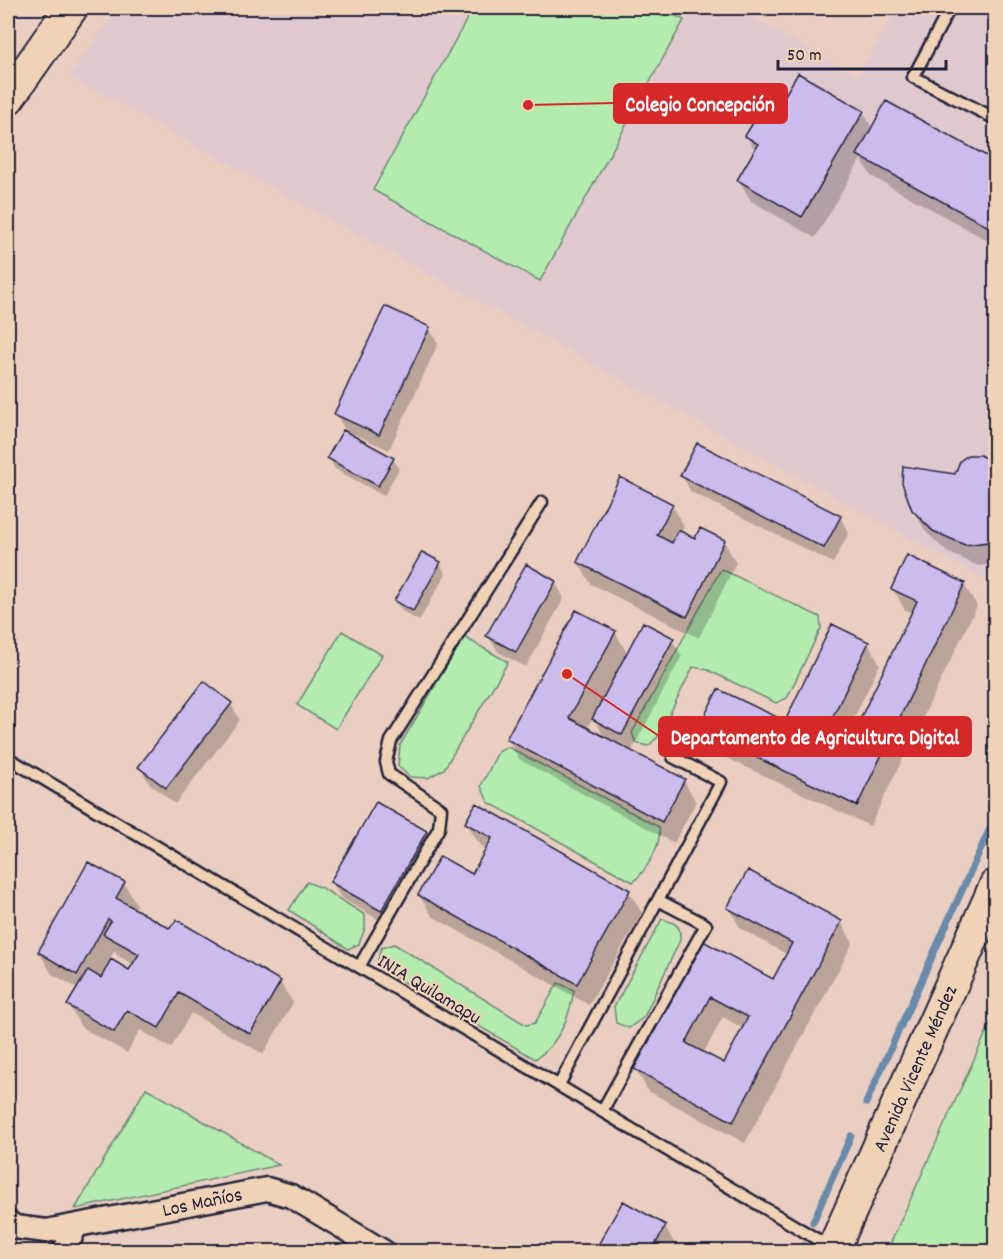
<svg xmlns="http://www.w3.org/2000/svg" width="1003" height="1259" viewBox="0 0 1003 1259" font-family="Dekko,sans-serif">
<rect width="100%" height="100%" fill="#e9cec1"/>
<filter id="ink" filterUnits="userSpaceOnUse"><feTurbulence type="fractalNoise" baseFrequency=".0167" numOctaves="2"/><feDisplacementMap in="SourceGraphic" scale="12" xChannelSelector="R" yChannelSelector="G"/><feConvolveMatrix kernelMatrix="1 2 1 2 8 2 1 2 1" color-interpolation-filters="sRGB"/></filter>
<g filter="url(#ink)">
<path fill="#e0c9ce" d="M118,8H735L858,76L897,8H995V585L69,76Z"/>
<path fill="#b4ecb0" stroke="#6b8776" stroke-width="1.5" d="M473,8H661L684,20L540,281L373,190Z
M721,569L820,617L821,628L787,698L776,703L708,670L693,667L658,737L648,746L636,743L632,733Z
M342,631L382,655L336,729L297,705Z
M464,637L508,662L444,769L428,778L410,777L398,766L400,745Z
M508,747L659,827C662,845 647,870 633,882L488,802L481,786L498,752Z
M307,882L322,888L365,915V928L359,944L348,949L289,910Z
M662,919C676,923 681,925 680,940L644,1017L629,1028L616,1023L614,1007Z
M394,944L526,1025L535,1023L558,983L574,990C570,1016 558,1046 535,1059L384,970L377,963L381,948Z
M995,1013V1251H887Z
M146,1088L279,1165L75,1209Z"/>
<path fill="#0003" fill-rule="evenodd" d="M863,112L873,129L996,163V245L871,176L861,159L815,238L751,201L739,180L755,151L747,136L769,124Z
M429,328L438,344L389,450L354,434L353,437L393,459L399,469L384,496L335,469L329,458L345,430L336,414Z
M988,461L996,472V564L978,566L947,552L926,532L914,510L956,475Z
M682,476L840,517L849,533L833,563L691,492Z
M672,505L684,526L681,533L696,540L724,541L736,563L699,638L591,584L578,562Z
M908,557L964,585L977,606L870,826L712,751L700,729L786,723L868,643L880,664L840,747L846,750L912,613L905,610L893,589Z
M440,564L446,574L419,621L402,611L396,601Z
M555,582L564,598L526,667L498,652L488,636Z
M615,632L628,655L672,640L682,656L631,752L684,781L696,802L674,843L520,760L508,739ZM593,717L605,738L587,729Z
M231,704L240,720L175,804L149,783L140,767Z
M476,805L629,891L642,913L589,1005L432,916L419,895L472,876L487,849L479,844L466,823Z
M426,832L435,848L390,926L341,898L332,882Z
M89,864L124,883L137,905L134,910L280,982L293,1003L263,1054L191,1013L171,1048L140,1030L127,1053L81,1027L69,1005L79,989L52,974L39,952ZM115,950L117,955L134,965L130,972L109,960Z
M729,908L841,922L853,943L745,1143L648,1091L636,1069L704,943L774,981L788,955L741,929ZM723,1017L744,1029L725,1065L703,1054Z
M665,1227L674,1243L669,1252H596Z"/>
<g fill="none" stroke-linecap="round" stroke-linejoin="round">
<path stroke="#688aab" stroke-width="7" d="M866,1103L996,815
M813,1222L851,1136
M800,1252L803,1246"/>
</g>
<path fill="#ccbcee" stroke="#22223b" stroke-width="1.5" fill-rule="evenodd" d="M798,73L864,111L802,217L737,180L758,144L745,136L757,116L769,122Z
M886,101L996,161V231L857,155Z
M385,306L430,327L379,435L334,414Z
M343,430L394,458L378,486L327,458Z
M697,443L841,516L824,548L680,476Z
M968,455H980L989,460L995,467V541L965,545L933,531L912,510L902,483L903,466L955,474L960,461Z
M620,477L673,504L657,535L672,543L678,530L695,538L700,528L725,540L687,617L577,562Z
M422,552L441,562L413,611L394,601Z
M907,555L965,583L857,806L698,729L718,689L785,721L832,624L869,642L823,737L846,748L917,601L891,589Z
M526,564L556,581L516,652L486,636Z
M576,610L616,631L569,718L685,779L662,822L506,739Z
M643,622L674,638L622,735L592,719Z
M204,681L232,703L166,788L138,767Z
M376,802L427,831L381,911L330,882Z
M476,803L630,890L577,984L418,895L440,856L472,874L492,838L465,823Z
M88,862L125,882L116,898L169,928L177,920L281,981L250,1034L179,993L159,1028L127,1010L114,1032L67,1005L88,970L101,978L111,959L129,970L139,954L103,934L111,921L108,919L77,975L38,952Z
M748,870L842,921L733,1122L634,1069L703,941L773,979L792,943L727,908ZM710,997L748,1017L724,1063L686,1043Z
M623,1201L666,1225L651,1252H594Z"/>
<g fill="none" stroke-linecap="round" stroke-linejoin="round">
<defs>
<path id="lane" d="M950,8L913,77L996,119
M8,758L830,1247
M359,967L439,828L441,809L389,774L386,762L391,741L542,502
M559,1085L721,782L673,757
M602,1111L706,925L658,900"/>
<path id="street" d="M8,1222L15,1227L46,1231L267,1189L291,1196L384,1252
M64,1252L75,1228"/>
<path id="secondary" d="M8,98L71,8
M832,1252L996,885"/>
</defs>
<use href="#lane" stroke="#22223b" stroke-width="15"/>
<use href="#street" stroke="#22223b" stroke-width="27"/>
<use href="#secondary" stroke="#22223b" stroke-width="36"/>
<use href="#lane" stroke="#f0d3b6" stroke-width="10"/>
<use href="#street" stroke="#f0d3b6" stroke-width="22"/>
<use href="#secondary" stroke="#f0d3b6" stroke-width="32"/>
</g>
</g>
<g text-anchor="middle" stroke-width="4.5" stroke-linejoin="round" paint-order="stroke">
<g font-size="20" fill="#22223b" stroke="#f0d3b6">
<text transform="translate(430 988) rotate(31)" y="7">INIA Quilamapu</text>
<text transform="translate(914 1068) rotate(-66)" y="7">Avenida Vicente Méndez</text>
<text transform="translate(202 1201) rotate(-12)" y="7">Los Mañíos</text>
</g>
</g>
<path fill="none" stroke="#d62828" stroke-width="2" d="M528 105L614 103M567 674L659 736"/>
<g fill="#d62828" stroke="#f0d3b6" stroke-width="2">
<circle cx="528" cy="105" r="6"/>
<circle cx="567" cy="674" r="6"/>
</g>
<g fill="#d62828" stroke="#d62828" stroke-width="2">
<rect x="614" y="84" width="173" height="39" rx="6"/>
<rect x="659" y="717" width="312" height="39" rx="6"/>
</g>
<g font-size="21" text-anchor="middle" font-weight="bold" fill="#fff">
<text x="700" y="111">Colegio Concepción</text>
<text x="815" y="744">Departamento de Agricultura Digital</text>
</g>
<rect width="1003" height="1259" fill="none" stroke="#f0d3b6" stroke-width="30"/>
<rect x="15" y="15" width="973" height="1229" fill="none" stroke="#22223b" stroke-width="2" filter="url(#ink)"/>
<path d="M778 60v9h168v-9" fill="none" stroke="#22223b" stroke-width="3"/>
<text x="787" y="60" font-size="18" fill="#22223b" stroke="#f0d3b6" stroke-width="4.5" paint-order="stroke">50 m</text>
</svg>
